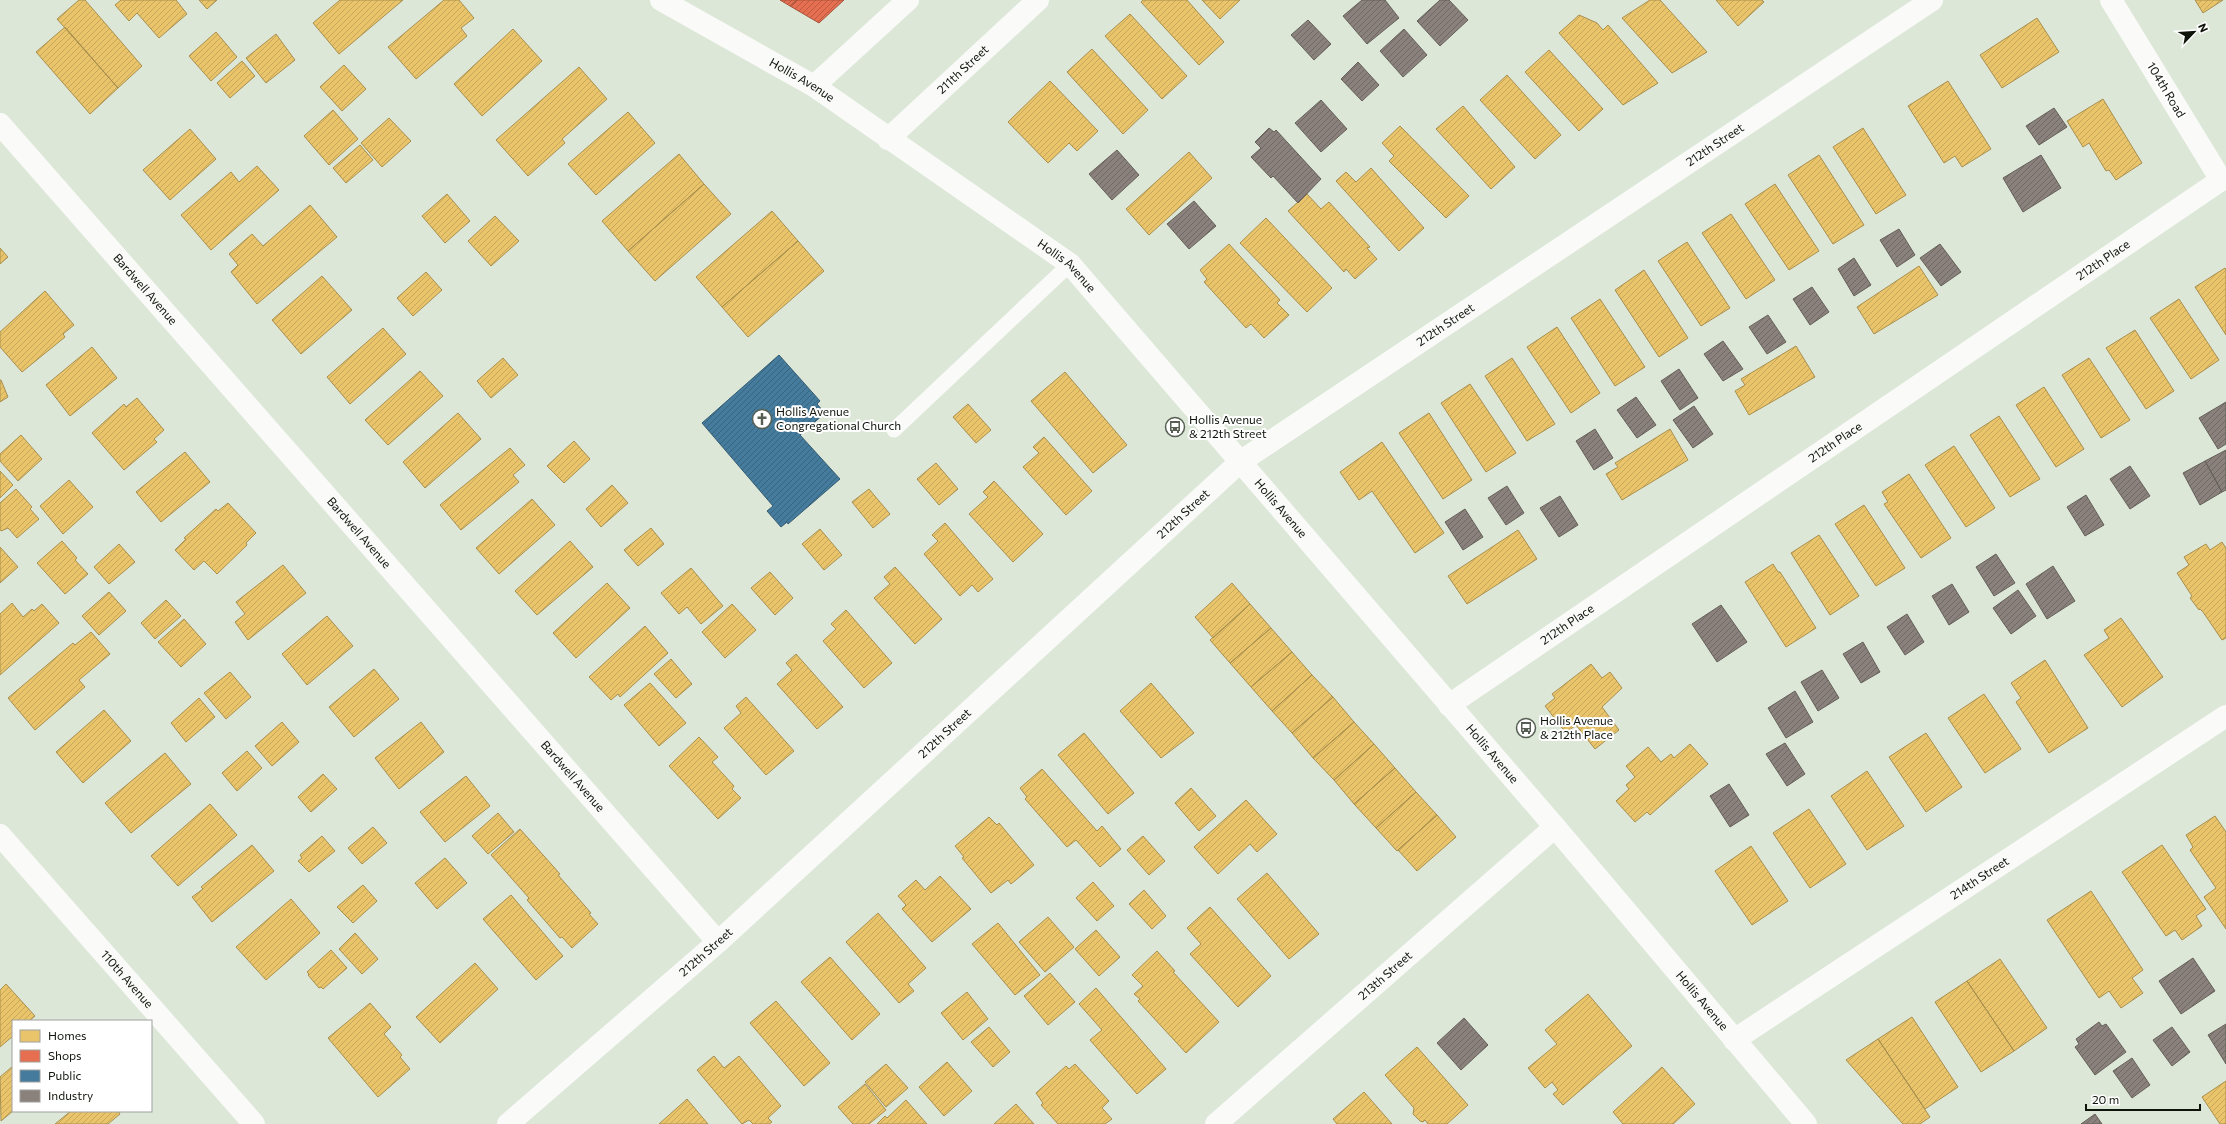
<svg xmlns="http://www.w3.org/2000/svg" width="2226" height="1124" viewBox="0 0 2226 1124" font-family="Commissioner,sans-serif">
<defs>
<pattern id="homes-hatch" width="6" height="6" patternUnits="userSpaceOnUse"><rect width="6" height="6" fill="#e9c46a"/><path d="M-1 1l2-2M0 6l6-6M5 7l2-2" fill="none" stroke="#c7a85b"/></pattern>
<pattern id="shops-hatch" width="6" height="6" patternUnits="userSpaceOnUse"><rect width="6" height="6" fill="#e76f51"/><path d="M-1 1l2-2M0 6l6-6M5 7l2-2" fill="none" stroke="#ba5a41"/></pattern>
<pattern id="public-hatch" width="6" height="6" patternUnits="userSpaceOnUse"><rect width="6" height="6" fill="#457b9d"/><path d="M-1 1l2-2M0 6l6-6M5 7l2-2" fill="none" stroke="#38647e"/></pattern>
<pattern id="industry-hatch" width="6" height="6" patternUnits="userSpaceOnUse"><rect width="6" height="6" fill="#8a817c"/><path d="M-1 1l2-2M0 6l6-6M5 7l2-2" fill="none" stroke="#6f6864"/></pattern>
</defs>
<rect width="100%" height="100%" fill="#dde7d8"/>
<path fill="url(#homes-hatch)" stroke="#a88f4e" d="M79,0H85L142,66L118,88L57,19Z
M121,0H176L187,14L159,38L137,13L129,21L115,5Z
M199,0H217L207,9Z
M340,0H403L339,54L313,23Z
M444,0H459L474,18L461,28L467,36L416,79L388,47Z
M1143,0H1187L1224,42L1199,65L1141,2Z
M1202,0H1240L1220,19Z
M1650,0H1660L1707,52L1672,73L1622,18Z
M1716,0H1762L1764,2L1738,26Z
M2195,0H2223L2203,13Z
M1130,14L1187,76L1162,99L1105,36Z
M1579,15L1597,23L1603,30L1608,25L1658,83L1623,105L1559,33Z
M2037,18L2059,52L2002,88L1980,55Z
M65,27L118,88L90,114L36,52Z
M513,29L542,61L482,116L454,84Z
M216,32L237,57L211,81L189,56Z
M276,34L295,60L266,83L246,58Z
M1092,49L1148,110L1123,134L1067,72Z
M1549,50L1603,109L1579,131L1525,72Z
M242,61L255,76L230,98L217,83Z
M344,65L366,89L342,111L320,87Z
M579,67L607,99L562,139L565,143L528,176L496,140Z
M1507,75L1561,135L1535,159L1480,100Z
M1050,81L1098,131L1077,151L1069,143L1048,163L1008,122Z
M1948,81L1991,149L1962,167L1955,156L1944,163L1908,106Z
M2103,99L2142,163L2116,180L2109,170L2106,171L2089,143L2083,147L2067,121Z
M1463,106L1515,167L1491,189L1436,129Z
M333,110L358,139L329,165L304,136Z
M628,112L655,143L596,195L568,164Z
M389,118L411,141L382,167L361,143Z
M1400,126L1469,196L1446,218L1389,161L1394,156L1382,143Z
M1863,128L1906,195L1876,214L1833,147Z
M190,129L216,159L170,200L143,170Z
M360,145L373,160L346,183L333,168Z
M1189,152L1212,178L1149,235L1126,209Z
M679,154L704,184L628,251L602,221Z
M1819,155L1864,225L1833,244L1788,175Z
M257,166L279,190L211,250L181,215L231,172L239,182Z
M1371,168L1424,228L1399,251L1336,181L1346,172L1356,182Z
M704,184L731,214L655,281L628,251Z
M1775,184L1819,251L1789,270L1745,204Z
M447,194L470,221L445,243L422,216Z
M1307,194L1321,209L1329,202L1370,247L1367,248L1377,259L1355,279L1346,269L1344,272L1288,211Z
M310,205L337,237L257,304L231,272L238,265L229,254L252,234L263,246Z
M772,211L798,241L722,307L696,277Z
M1731,214L1775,280L1746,299L1702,233Z
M495,216L519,241L491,266L468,241Z
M1266,218L1332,288L1307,312L1240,243Z
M798,241L824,271L748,337L722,307Z
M1687,242L1730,308L1701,326L1658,261Z
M1229,244L1280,300L1277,303L1289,315L1264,338L1251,324L1246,328L1204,282L1207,279L1200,270Z
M0,248L8,257L0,264Z
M1919,266L1938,295L1874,334L1857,307Z
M2225,268L2226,270V335L2195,287Z
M1644,270L1688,338L1659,357L1615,290Z
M426,272L442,290L413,316L397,298Z
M322,276L352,310L301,354L272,320Z
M45,291L74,325L63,334L65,337L22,372L0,347V332Z
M1600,299L1645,367L1615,386L1571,318Z
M2179,299L2219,360L2191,379L2150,318Z
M1557,327L1600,393L1571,413L1527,347Z
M383,328L406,354L350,404L327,377Z
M2135,330L2174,391L2146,409L2106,348Z
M1796,346L1815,377L1749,415L1735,391L1745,385L1741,379Z
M92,347L117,378L70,416L46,385Z
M503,358L518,375L491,398L477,381Z
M1512,358L1555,424L1527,441L1485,376Z
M2089,358L2130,420L2101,438L2062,375Z
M420,371L443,396L388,445L365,420Z
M1065,372L1127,445L1093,473L1031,401Z
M1,380L8,397L0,402V380Z
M1470,384L1516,453L1486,472L1441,403Z
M2044,387L2084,449L2056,467L2016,405Z
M137,398L164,430L154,439L157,442L124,470L92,433L124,404L126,407Z
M968,404L991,430L976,443L953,417Z
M458,413L481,439L425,488L403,462Z
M1429,413L1472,480L1443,499L1399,433Z
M1999,416L2040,479L2010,497L1970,435Z
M1670,429L1688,460L1622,500L1606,474L1618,467L1615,463Z
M21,435L42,459L18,481L0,461V454Z
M1044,437L1092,491L1066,515L1023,467L1039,453L1033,447Z
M574,441L590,459L564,483L547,466Z
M1382,442L1444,533L1415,553L1372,491L1359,500L1340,472Z
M1954,446L1995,508L1966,527L1925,465Z
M510,448L525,465L513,475L519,482L461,530L440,505Z
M185,452L210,482L161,522L136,492Z
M936,463L958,489L939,505L917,479Z
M0,471L13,485L0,498Z
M1909,474L1951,538L1921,558L1884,504L1888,502L1882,492Z
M69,480L93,507L63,534L40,506Z
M994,481L1043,534L1013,562L969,514L988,497L983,492Z
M612,485L628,503L601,527L586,509Z
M16,489L32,507L30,509L39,519L17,538L8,528L1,531L0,529V503Z
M869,489L890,514L873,528L852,502Z
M532,499L555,525L499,574L476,548Z
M228,503L256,533L246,543L247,545L217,574L204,561L194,570L175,550L186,539L184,538L216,509L218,511Z
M1864,505L1905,568L1876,586L1835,524Z
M945,523L993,579L978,592L972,585L960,596L924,554L938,541L932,535Z
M651,528L664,544L638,566L624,550Z
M820,529L842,555L824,570L802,544Z
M1518,530L1537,559L1467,604L1448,576Z
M1819,535L1859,596L1830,615L1791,553Z
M62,541L77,558L75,560L88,574L65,594L37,563Z
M570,541L593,567L537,615L515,591Z
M2222,542L2226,548V638L2222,640L2203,612L2200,609L2199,610L2190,598L2192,596L2190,593L2177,573L2189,565L2184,557L2206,544L2210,550Z
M119,544L135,562L109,584L94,567Z
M0,547L18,567L0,583Z
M1773,564L1778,572H1780L1816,628L1786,647L1745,582Z
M283,565L306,593L248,640L235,622L245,614L236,602Z
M895,567L942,619L915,644L874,598L890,584L884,577Z
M691,568L723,606L701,624L687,607L679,614L661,593Z
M770,572L793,598L775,615L751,588Z
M607,583L630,608L576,658L553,633Z
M1232,583L1250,604L1213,638L1195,617Z
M109,592L126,611L99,635L82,616Z
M166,600L181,616L155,639L141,623Z
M12,603L23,617L32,609L34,611L42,604L59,623L0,675V614Z
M732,604L756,630L725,658L702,632Z
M1250,604L1271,628L1230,663L1210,640Z
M846,610L892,663L864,688L823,641L836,629L831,624Z
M327,616L353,646L307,685L282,654Z
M2121,618L2163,677L2122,707L2084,655L2109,638L2104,630Z
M184,619L206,644L181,667L158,642Z
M645,626L668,653L620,697L618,694L611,700L589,677Z
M1271,628L1292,652L1251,687L1230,663Z
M91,632L110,654L79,680L85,687L35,730L8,698L73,643L75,645Z
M1292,652L1312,675L1272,711L1251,687Z
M796,654L843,707L817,729L777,684L792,670L786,663Z
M671,659L692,684L676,698L654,674Z
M2045,660L2088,728L2049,753L2016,702L2021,698L2011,683Z
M1591,664L1602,678L1610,672L1622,688L1602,707L1619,730L1595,749L1576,725L1566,733L1545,706L1555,698L1552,694Z
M374,669L399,699L354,737L329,707Z
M230,672L251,697L226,719L204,693Z
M1312,675L1333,697L1292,733L1272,711Z
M650,683L686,723L659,746L624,705Z
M1151,683L1194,733L1161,758L1120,711Z
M1984,694L2021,749L1985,773L1948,718Z
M746,697L794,751L766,775L724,728L741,713L736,706Z
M1333,697L1354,722L1313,758L1292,733Z
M199,698L215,717L186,742L171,723Z
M104,710L131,741L83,783L56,752Z
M282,722L299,742L272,766L255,746Z
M421,722L444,752L399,789L375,758Z
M1354,722L1374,744L1334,780L1313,758Z
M1084,733L1134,793L1108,814L1058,755Z
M1926,733L1962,787L1926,812L1889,757Z
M699,737L718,757L712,762L734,786L732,789L741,798L718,819L669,766Z
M1374,744L1395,768L1354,804L1334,780Z
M1690,744L1708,764L1650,815L1647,812L1635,822L1616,801L1629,789L1626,785L1635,777L1626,766L1648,747L1661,762L1671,754L1674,758Z
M247,751L262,768L237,791L222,773Z
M165,753L191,784L131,833L105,803Z
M1395,768L1416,792L1376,828L1354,804Z
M1042,769L1097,831L1102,826L1121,849L1100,867L1076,840L1067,847L1025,799L1027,797L1020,788Z
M1867,771L1904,826L1867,850L1831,796Z
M323,774L337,789L311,812L298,797Z
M466,776L490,806L445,842L420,812Z
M1191,788L1216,816L1199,831L1175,803Z
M1416,792L1437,815L1397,851L1376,828Z
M1246,800L1277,834L1257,852L1250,844L1218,874L1194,847Z
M210,804L237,835L178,886L151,856Z
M1809,809L1846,864L1810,888L1773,833Z
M498,813L514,832L488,854L472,836Z
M1437,815L1456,837L1417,871L1398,850Z
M2215,816L2226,832V929L2204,897L2216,888L2190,850L2193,847L2186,835Z
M989,817L997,825L999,823L1034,865L1011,884L1008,880L991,893L962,858L964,857L955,846Z
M373,827L387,843L362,864L348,848Z
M520,829L560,874L558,875L591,913L589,914L598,924L572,948L562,937L560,938L527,900L529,898L491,855Z
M322,836L335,851L309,872L298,861L302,858L300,855Z
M1143,836L1165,861L1149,875L1127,850Z
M252,845L274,871L212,922L192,897L203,889L201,887Z
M2162,845L2206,909L2196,916L2202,926L2182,940L2175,930L2166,936L2122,872Z
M1751,846L1788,901L1752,925L1715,871Z
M445,858L467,883L437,909L415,883Z
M1267,873L1319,934L1289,959L1237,899Z
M940,876L971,909L932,942L902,909L906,905L898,896L916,880L925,890Z
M1093,882L1114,906L1097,921L1076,898Z
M363,885L377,901L353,923L337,907Z
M1144,890L1166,916L1152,929L1129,904Z
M2091,891L2143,970L2132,978L2143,993L2121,1008L2109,991L2099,998L2047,920Z
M511,895L563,956L536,980L483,919Z
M291,899L320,933L266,980L236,947Z
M1210,907L1271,976L1238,1007L1190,954L1201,944L1187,928Z
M878,913L926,968L908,984L914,991L899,1003L846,942Z
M1048,917L1074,947L1045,972L1019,942Z
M998,923L1040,975L1015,995L972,944Z
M1096,930L1120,957L1099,976L1075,949Z
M355,933L378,959L362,974L339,949Z
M331,950L347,968L323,989L321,987L319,988L308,975L309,974L307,972Z
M1157,951L1175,971L1173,972L1219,1022L1186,1053L1138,1001L1140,999L1134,994L1143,986L1132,975Z
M830,957L880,1014L852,1040L801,982Z
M2000,959L2047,1028L2014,1051L1967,981Z
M475,963L498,989L440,1043L416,1017Z
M1050,973L1075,1002L1048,1025L1024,996Z
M1967,981L2014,1051L1981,1072L1935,1002Z
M6,984L35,1016L29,1021H13V1036L0,1047V990Z
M1096,988L1166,1069L1137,1094L1090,1040L1102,1030L1079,1004Z
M967,992L988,1019L963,1040L941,1013Z
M1588,994L1632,1046L1563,1105L1553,1094L1558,1090L1552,1082L1545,1088L1528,1068L1557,1044L1545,1030Z
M776,1001L830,1063L804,1086L750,1023Z
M370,1003L391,1027L384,1034L402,1055L400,1057L410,1069L378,1097L328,1038Z
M1912,1017L1958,1087L1925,1109L1878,1039Z
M989,1027L1010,1052L993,1067L971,1042Z
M1878,1039L1930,1117L1920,1124H1903L1846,1060Z
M1417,1047L1468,1105L1447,1124H1428L1425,1120L1423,1122L1420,1121L1413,1114L1414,1108L1385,1075Z
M714,1056L724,1068L739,1056L781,1106L768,1118L772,1122L769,1124H753L749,1120L742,1124L697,1070Z
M947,1062L972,1091L944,1116L919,1087Z
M886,1064L908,1088L886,1107L865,1082Z
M1075,1064L1109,1101L1102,1108L1112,1119L1105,1124H1058L1041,1105L1043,1103L1036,1093L1066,1066L1069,1069Z
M13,1066V1111L1,1121L0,1077Z
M1662,1067L1695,1104L1673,1124H1623L1613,1112Z
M2226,1081V1124H2220L2202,1097Z
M865,1084L886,1110L869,1124H853L838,1107Z
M1364,1092L1392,1124H1337L1333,1119Z
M687,1099L708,1124H659Z
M906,1100L927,1124H877L885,1116L887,1118Z
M1016,1104L1034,1124H994Z
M71,1111H118L120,1114L108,1124H55Z"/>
<path fill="url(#shops-hatch)" stroke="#a6543c" d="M780,0H797L790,6Z
M797,0H844L819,23L790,6Z"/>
<path fill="url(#public-hatch)" stroke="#355c71" d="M779,355L820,401L817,404L825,413L800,435L840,479L788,524L787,522L781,527L767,511L773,506L702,423Z"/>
<path fill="url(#industry-hatch)" stroke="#65605a" d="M1362,0H1385L1399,18L1367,44L1343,16Z
M1440,0H1449L1468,20L1440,46L1417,21Z
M1308,20L1331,44L1314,60L1291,35Z
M1404,29L1427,55L1403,77L1380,51Z
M1358,62L1379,85L1362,101L1341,79Z
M1321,100L1347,129L1321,152L1295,123Z
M2054,108L2067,127L2039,145L2026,126Z
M1269,128L1274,132L1276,130L1321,179L1298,203L1273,176L1271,178L1251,157L1261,148L1255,142Z
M1117,150L1139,175L1112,200L1089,174Z
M2041,155L2061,188L2023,212L2003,178Z
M1194,201L1216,226L1189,249L1167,224Z
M1899,229L1915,255L1897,267L1880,240Z
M1940,244L1961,272L1941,286L1920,258Z
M1854,258L1871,285L1854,296L1838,269Z
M1812,287L1829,312L1810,325L1793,299Z
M1768,315L1786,342L1767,354L1749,327Z
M1723,341L1743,369L1723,381L1704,354Z
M1679,369L1698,398L1680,410L1661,381Z
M1636,397L1656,425L1637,438L1617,410Z
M2226,402V444L2218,449L2199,418Z
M1694,406L1713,434L1693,448L1673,420Z
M1595,429L1613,458L1594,470L1576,441Z
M2226,450V490L2222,492L2205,461Z
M2205,461L2222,492L2200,505L2183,473Z
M2130,466L2150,496L2130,509L2110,479Z
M1507,486L1524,513L1506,525L1488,498Z
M2086,495L2104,525L2085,536L2067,507Z
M1560,496L1578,525L1559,537L1540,508Z
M1465,509L1483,537L1463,550L1445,522Z
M1996,554L2015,583L1994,596L1976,567Z
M2053,566L2075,601L2047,619L2026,584Z
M1952,584L1969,612L1949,625L1932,596Z
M2018,590L2036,616L2011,634L1993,608Z
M1721,605L1747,642L1717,662L1692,624Z
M1907,614L1924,642L1905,655L1887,627Z
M1863,642L1880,672L1861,683L1843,654Z
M1822,670L1839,698L1818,711L1801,682Z
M1795,691L1813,722L1786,738L1768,708Z
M1785,743L1805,774L1787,786L1766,754Z
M1729,784L1749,815L1730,827L1710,796Z
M2193,958L2215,991L2181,1014L2159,981Z
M1464,1018L1488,1045L1461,1070L1437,1043Z
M2099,1022L2102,1026L2106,1024L2126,1052L2095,1075L2075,1047L2079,1044L2076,1039Z
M2226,1024V1064L2208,1035Z
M2172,1027L2190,1052L2172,1066L2153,1040Z
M2132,1058L2150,1085L2132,1098L2113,1071Z
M2095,1114L2102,1124H2081Z"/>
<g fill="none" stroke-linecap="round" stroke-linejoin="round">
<path stroke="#fafbf9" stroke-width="15" d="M894,430L1070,264"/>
<g stroke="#fafbf9" stroke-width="22">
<path id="s1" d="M661,0L814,86L1070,264L1555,827L1806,1124"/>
<path d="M814,86L908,0"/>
<path id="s2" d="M0,124L718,942"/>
<path id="s3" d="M888,139L1038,0"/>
<path id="s4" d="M1449,705L2221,180L2111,0"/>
<path id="s5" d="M0,835L254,1124"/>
<path id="s6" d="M1734,1040L2226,716"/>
<path id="s7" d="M508,1124L718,942L1240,462L1932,0"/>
<path id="s8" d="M1216,1124L1555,827"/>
</g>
</g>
<defs>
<symbol id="church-ring" viewBox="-11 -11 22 22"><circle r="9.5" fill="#fff" stroke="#575e53" stroke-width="1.5"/><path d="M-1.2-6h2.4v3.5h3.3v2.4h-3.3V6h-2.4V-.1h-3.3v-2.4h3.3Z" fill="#575e53"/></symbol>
<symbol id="bus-ring" viewBox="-11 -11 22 22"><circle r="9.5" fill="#fff" stroke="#575e53" stroke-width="1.5"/><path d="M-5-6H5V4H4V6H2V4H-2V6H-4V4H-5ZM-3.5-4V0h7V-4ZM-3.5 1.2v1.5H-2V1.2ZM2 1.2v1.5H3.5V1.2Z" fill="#575e53"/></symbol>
</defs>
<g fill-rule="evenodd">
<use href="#church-ring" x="751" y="408" width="22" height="22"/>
<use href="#bus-ring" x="1164" y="416" width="22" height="22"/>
<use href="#bus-ring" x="1515" y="717" width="22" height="22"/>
</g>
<g text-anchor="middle" stroke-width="4" stroke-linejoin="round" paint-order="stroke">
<g font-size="12" fill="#0f140b" stroke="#fff">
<text dy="4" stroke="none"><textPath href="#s3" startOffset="102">211th Street</textPath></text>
<text dy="4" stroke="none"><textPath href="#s1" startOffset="162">Hollis Avenue</textPath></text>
<text transform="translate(2166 90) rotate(59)" y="4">104th Road</text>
<text dy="4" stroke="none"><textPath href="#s7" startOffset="1558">212th Street</textPath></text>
<text dy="4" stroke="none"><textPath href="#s4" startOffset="791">212th Place</textPath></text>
<text dy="4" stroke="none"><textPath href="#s1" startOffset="486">Hollis Avenue</textPath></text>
<text dy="4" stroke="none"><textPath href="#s2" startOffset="220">Bardwell Avenue</textPath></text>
<text dy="4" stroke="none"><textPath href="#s7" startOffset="1234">212th Street</textPath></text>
<text dy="4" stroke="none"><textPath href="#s4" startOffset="467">212th Place</textPath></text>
<text dy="4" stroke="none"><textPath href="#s1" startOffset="810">Hollis Avenue</textPath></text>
<text dy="4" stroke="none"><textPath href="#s7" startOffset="910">212th Street</textPath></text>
<text dy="4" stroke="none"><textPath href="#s2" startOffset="544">Bardwell Avenue</textPath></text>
<text dy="4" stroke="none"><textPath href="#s4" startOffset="143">212th Place</textPath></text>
<text dy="4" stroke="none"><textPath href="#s7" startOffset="586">212th Street</textPath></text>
<text dy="4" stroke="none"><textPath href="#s1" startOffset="1134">Hollis Avenue</textPath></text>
<text dy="4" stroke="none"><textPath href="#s2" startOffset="868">Bardwell Avenue</textPath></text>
<text dy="4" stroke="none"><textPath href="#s6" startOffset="294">214th Street</textPath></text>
<text dy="4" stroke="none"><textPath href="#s7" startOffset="262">212th Street</textPath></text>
<text dy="4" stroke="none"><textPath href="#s8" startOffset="225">213th Street</textPath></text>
<text dy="4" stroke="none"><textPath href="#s5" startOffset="192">110th Avenue</textPath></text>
<text dy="4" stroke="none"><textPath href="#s1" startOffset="1458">Hollis Avenue</textPath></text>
</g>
<g font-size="12" fill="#0f140b" stroke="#fff" text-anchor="start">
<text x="776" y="416">Hollis Avenue<tspan x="776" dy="14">Congregational Church</tspan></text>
<text x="1189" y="424">Hollis Avenue<tspan x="1189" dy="14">&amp; 212th Street</tspan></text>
<text x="1540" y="725">Hollis Avenue<tspan x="1540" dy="14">&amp; 212th Place</tspan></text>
</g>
</g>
<rect x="12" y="1020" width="140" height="92" fill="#ffffff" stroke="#9fa19d"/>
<rect x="20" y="1030" width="20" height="12" fill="#e9c46a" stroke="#9fa19d"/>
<text x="48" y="1040" font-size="12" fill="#0f140b">Homes</text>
<rect x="20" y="1050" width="20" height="12" fill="#e76f51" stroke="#9fa19d"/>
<text x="48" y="1060" font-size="12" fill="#0f140b">Shops</text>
<rect x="20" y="1070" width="20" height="12" fill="#457b9d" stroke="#9fa19d"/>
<text x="48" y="1080" font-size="12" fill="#0f140b">Public</text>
<rect x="20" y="1090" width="20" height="12" fill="#8a817c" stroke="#9fa19d"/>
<text x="48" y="1100" font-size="12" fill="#0f140b">Industry</text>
<g transform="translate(2194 32) rotate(65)" stroke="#ffffff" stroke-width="3" paint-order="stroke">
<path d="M0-3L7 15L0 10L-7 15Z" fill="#0f140b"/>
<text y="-6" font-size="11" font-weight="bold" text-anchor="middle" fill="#0f140b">N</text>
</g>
<path d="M2086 1104v6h114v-6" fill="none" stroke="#0f140b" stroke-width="2"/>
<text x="2092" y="1104" font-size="12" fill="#0f140b" stroke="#ffffff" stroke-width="3" paint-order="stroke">20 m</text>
</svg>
